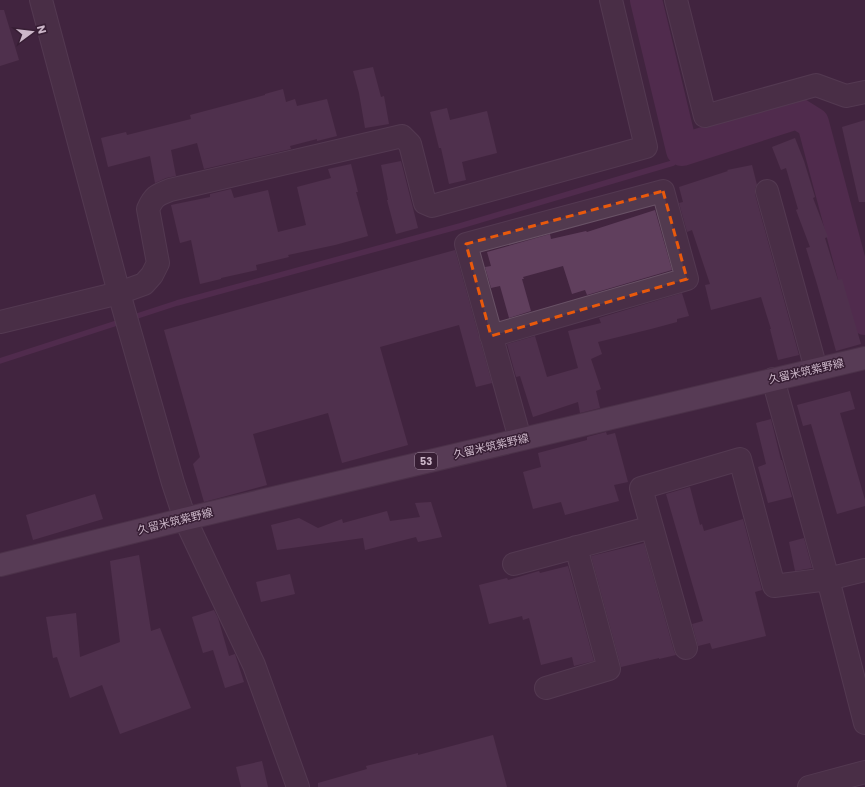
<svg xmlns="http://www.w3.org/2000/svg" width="865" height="787" viewBox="0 0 865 787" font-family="Poppins,'Noto Sans JP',sans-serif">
<rect width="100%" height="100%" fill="#42253f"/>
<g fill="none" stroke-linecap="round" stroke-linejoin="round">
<path stroke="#63345e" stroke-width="5.5" d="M131,318L177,303L460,226L673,163L682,150
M0,361L123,321"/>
<path stroke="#63345e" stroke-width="32" d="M646,0L682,150L797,113L813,123L865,319"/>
</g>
<path fill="#603f5d" d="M0,10H4L19,60L0,66Z
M373,67L381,97L384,96L389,124L365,128L359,93L353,71Z
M283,89L286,102L295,99L297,106L327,99L337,136L317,141V139L290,146L291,149L204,169L197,143L171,150L176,176L166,178L155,183L150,156L108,167L101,138L126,132L127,135L191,119L190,115L265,95V94Z
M447,108L450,120L487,111L497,153L462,162L466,180L449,184L441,148H439L430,112Z
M865,120V202H859L842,127Z
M795,138L804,161L815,197L813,198L828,237L825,238L838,280L842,279L861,344L836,351L817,284L806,248L810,247L796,210L798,209L786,168L781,170L772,147Z
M401,161L418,228L396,234L387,200H388L381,165Z
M351,164L358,192H356L368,236L335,245L288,255L289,257L256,265L257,270L221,278V279L200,284L191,240L180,243L171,205L210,197V194L231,189L234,198L268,190L278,232L306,225L297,187L331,178L328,169Z
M752,165L757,185L755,188V194L799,355L778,360L770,329H771L761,297L711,310L705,285L710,284L692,230L687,232L679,203L683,202L679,187L728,171L727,170Z
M655,210L672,270L587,295L585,290L572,294L563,266L523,277L524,279H522L531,311L509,318L500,286L491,288L485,267L491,266L487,252L550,234L551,239L586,231L587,232Z
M455,250L492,383L476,387L459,325L380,347L408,445L342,463L328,413L253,434L267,485L204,502L193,464L200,457L164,330Z
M682,293L689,316L677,319V322L651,329L598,342L602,354L591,359L601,389L596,391L600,408L580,413L578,402L533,417L520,376L516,377L507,344L535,336L547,377L578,368L568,331L601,323L599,318Z
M850,391L855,409L840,413L865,500V506L837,514L811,424L803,426L797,405Z
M771,419L781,460H782L792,497L768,503L758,467L766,464L756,423Z
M606,432L607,435L615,433L628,482L614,485L619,501L565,515L561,502L533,509L523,472L541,467L538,453L587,440V437Z
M690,487L700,525L702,524L704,531L743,519L762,590L755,592L766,636L712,649L710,643L698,646L692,624L703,621L666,494Z
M95,494L103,519L33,540L26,515Z
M431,502L442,537L418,542L416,537L365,550L363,538L277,550L271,525L299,518L318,528L342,519L343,523L387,511L390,521L420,517L415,503Z
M804,538L812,568L795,571L789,542Z
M644,543L674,651L676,655L659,659V658L621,667L591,556Z
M139,555L151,631L160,628L191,708L120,734L102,685L70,698L57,657L53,658L46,617L76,613L80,657L120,642L110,561Z
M568,566L594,661L574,666L572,657L541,665L529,618L523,620L522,616L489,624L479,585L507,578L508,580L539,571L540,573Z
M290,574L295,594L261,602L256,582Z
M214,610L218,618L229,656L235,654L244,682L225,688L213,650L203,653L192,617Z
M493,735L507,787H318V783L367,769L366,766L418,753V755Z
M262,761L268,787H241L236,767Z"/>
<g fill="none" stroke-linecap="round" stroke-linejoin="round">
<defs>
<path id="minor" d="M41,0L119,293L173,483L185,519L254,665L298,787
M676,0L705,116L816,85L846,96L865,92
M767,191L816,369
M0,322L119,293L144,284L152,275L158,263L148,209C154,196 157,195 170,190L402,136L410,144L425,203L432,206L646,147L611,0
M491,336L687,279L663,191L466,244L520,439
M773,379L828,579L865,723
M514,564L652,527
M686,648L641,488L740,459L774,586L828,579L865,570
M546,688L609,669L576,547
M809,787L865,772"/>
<path id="major" d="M0,565L185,519L865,358"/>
</defs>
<use href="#minor" stroke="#695266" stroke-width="24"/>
<use href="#major" stroke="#584155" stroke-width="24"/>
<use href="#minor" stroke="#523a4f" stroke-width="22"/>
<use href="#major" stroke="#72586f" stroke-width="22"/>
</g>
<path d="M0 0H865V787H0ZM663,191L687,279L491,336L466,244Z" fill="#42253f" fill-opacity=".55" fill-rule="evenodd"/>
<path fill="none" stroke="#e8590c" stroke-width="3" stroke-dasharray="8 5" stroke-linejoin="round" d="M663,191L687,279L491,336L466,244Z"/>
<g text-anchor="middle" stroke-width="3" stroke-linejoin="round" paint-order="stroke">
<rect fill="#371e34" stroke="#9f899c" stroke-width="1" x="415" y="453" width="22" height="16" rx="3"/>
<g font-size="10" font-weight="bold" fill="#ccb7c9">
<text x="426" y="465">53</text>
</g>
<g font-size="11" fill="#ccb7c9" stroke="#371e34">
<text transform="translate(806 371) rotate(-13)" y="4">久留米筑紫野線</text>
<text transform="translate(491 446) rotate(-13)" y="4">久留米筑紫野線</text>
<text transform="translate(175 521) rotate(-14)" y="4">久留米筑紫野線</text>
</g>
</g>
<g transform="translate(32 32) rotate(75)" stroke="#371e34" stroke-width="3" paint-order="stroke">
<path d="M0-3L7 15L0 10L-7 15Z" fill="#ccb7c9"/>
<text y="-6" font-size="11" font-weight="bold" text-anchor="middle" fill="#ccb7c9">N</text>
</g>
</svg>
